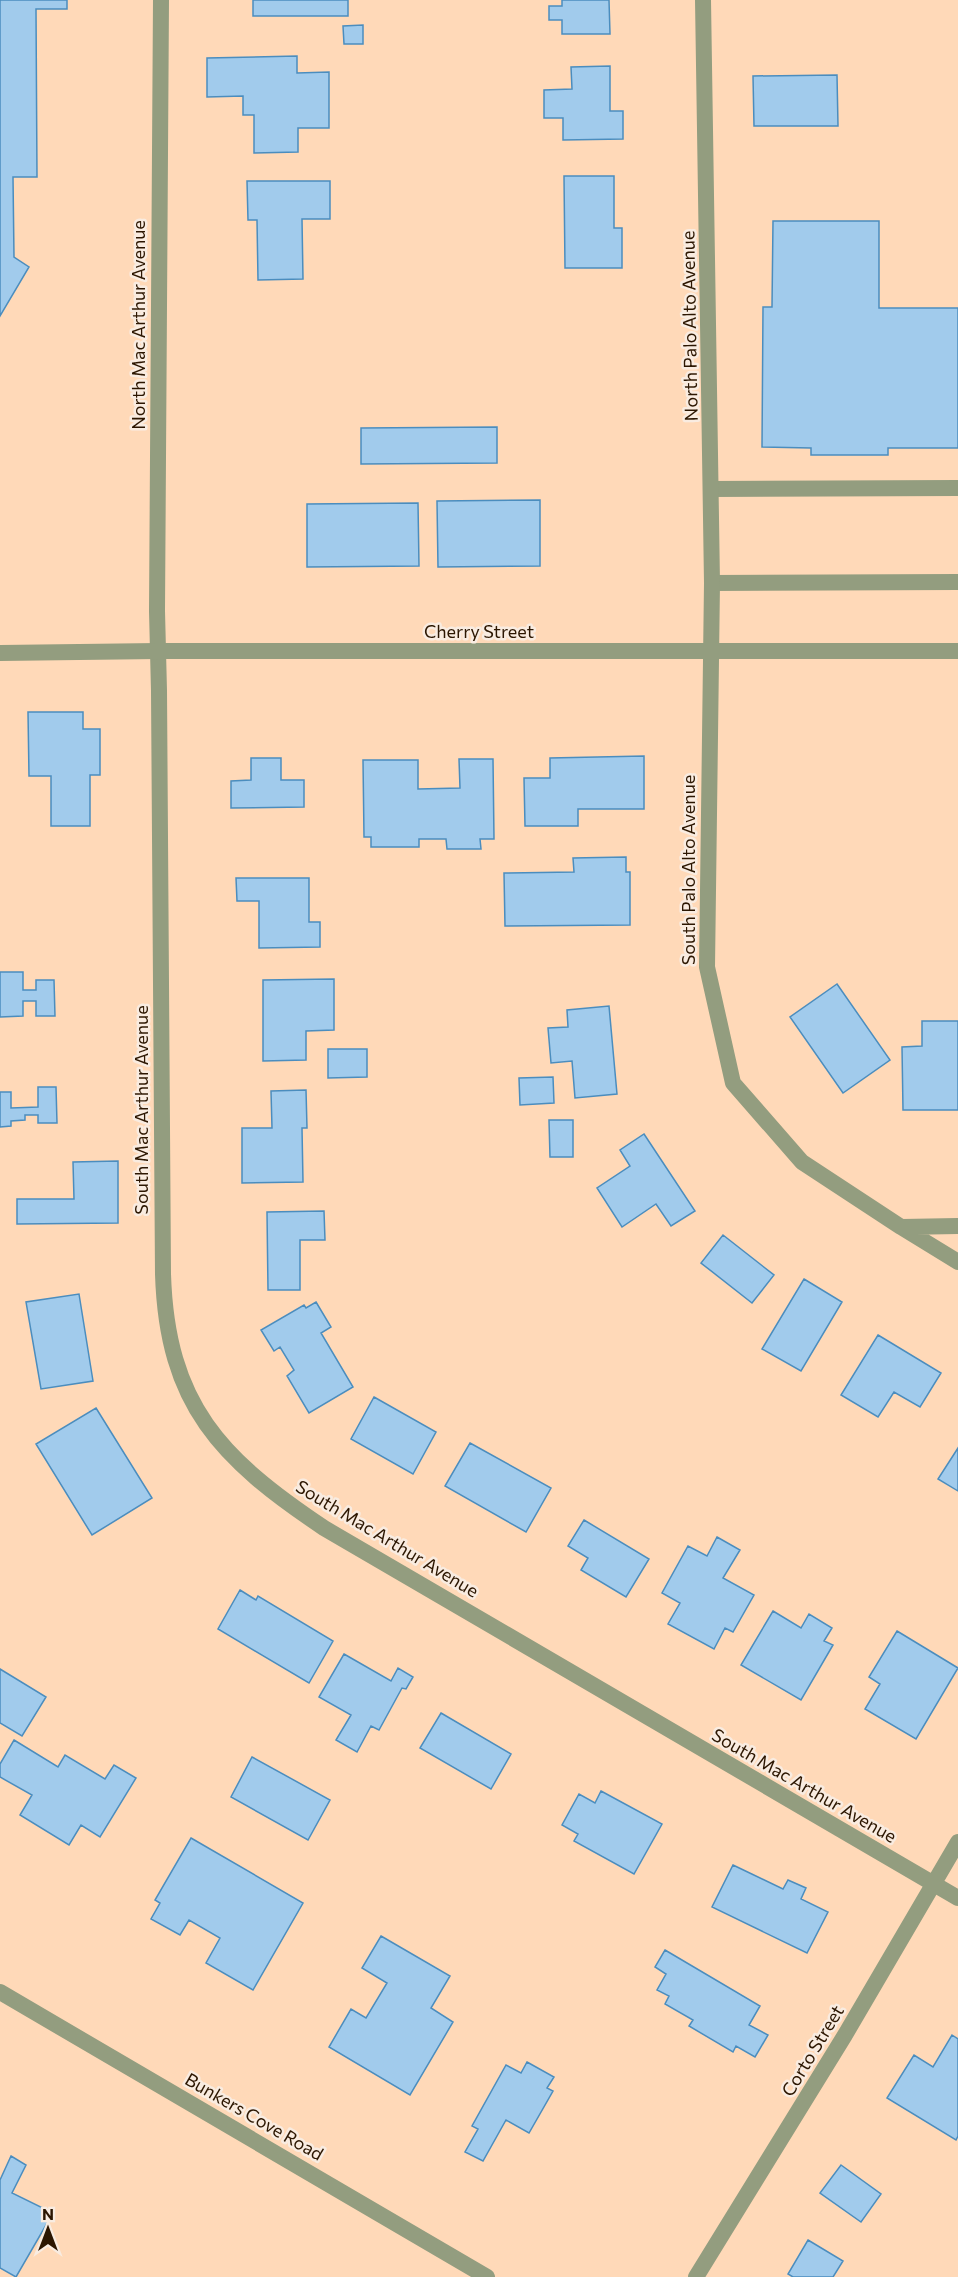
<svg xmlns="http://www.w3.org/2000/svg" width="958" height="2277" viewBox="0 0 958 2277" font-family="Commissioner,sans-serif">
<rect width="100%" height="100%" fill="#ffd9b8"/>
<path fill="#a1cbec" stroke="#4b8dbe" stroke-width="1.5" d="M0,0H67V9H36L37,177H13L14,257L29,267L0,316Z
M253,0H348V16H253Z
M562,0H609L610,34H562V20H549V6H562Z
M363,25V44H344L343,26Z
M297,56V73L329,72V128H298V152L254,153V115H243V96L207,97V58Z
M610,66V111H623V139L563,140V118H544V90L572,89L571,67Z
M837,75L838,126H754L753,76Z
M564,176H614V228H622V268H565Z
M247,181H330V219H302L303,279L258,280L257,220H248Z
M773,221H879V308H958V448H888V455H811V448L762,447L763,307H772Z
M497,427V463L361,464V428Z
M540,500V566L438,567L437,501Z
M418,503L419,566L307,567V504Z
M28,712H83V729H100V775H90V826H51V776H29Z
M644,756V809H578V826H525L524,778H550V758Z
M251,758H281V780H304V807L231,808V781L251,780Z
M459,759H493L494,839H480L481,849H447L446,839H419V847H371V837H364L363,760H418V789L460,788Z
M626,857V872H630V925L505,926L504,873L574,872L573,858Z
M236,878H309V922H320V947L259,948V901H237Z
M0,972H23V990H36V980H54L55,1016H36V1001H23V1016L0,1017Z
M334,979V1030L306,1031V1060L263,1061V980Z
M837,984L890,1060L843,1093L790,1017Z
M609,1006L617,1094L575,1098L572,1061L551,1063L548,1028L568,1027L567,1010Z
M922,1021H958V1110H903L902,1047L922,1046Z
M328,1049H367V1077L328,1078Z
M553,1077L554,1103L520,1105L519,1078Z
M38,1087H56L57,1123H38V1115H25V1120L11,1121V1126L0,1127V1092H11V1108L38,1107Z
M306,1090L307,1128H302L303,1182L242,1183V1128H272L271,1091Z
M549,1120H573V1157H550Z
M644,1134L695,1211L671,1226L656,1204L622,1227L597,1188L630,1166L620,1150Z
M118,1161V1223L17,1224V1199H74L73,1162Z
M324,1211L325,1240H300V1290H268L267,1212Z
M723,1235L774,1275L752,1303L701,1263Z
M804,1279L842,1302L801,1371L762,1349Z
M79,1294L93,1381L41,1389L26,1302Z
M316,1302L331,1327L321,1333L353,1387L309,1413L287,1376L294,1370L280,1347L274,1351L261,1330L304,1305L306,1308Z
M878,1335L941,1373L920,1407L894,1392L878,1417L841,1395Z
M374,1397L436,1432L413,1474L351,1439Z
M96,1408L152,1498L92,1535L36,1444Z
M470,1443L551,1488L526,1532L445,1486Z
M958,1448V1491L938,1479Z
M584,1520L649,1559L626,1597L581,1570L588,1558L568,1546Z
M717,1537L740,1550L723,1578L754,1595L733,1632L725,1628L714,1649L668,1624L680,1603L662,1593L688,1546L707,1556Z
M240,1590L256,1600L258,1596L333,1641L309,1683L218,1629Z
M773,1611L801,1628L809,1614L832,1628L824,1641L833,1645L801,1700L741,1665Z
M897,1631L958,1668L916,1739L865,1709L880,1684L869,1677Z
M344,1654L391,1681L398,1668L413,1677L406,1689L402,1688L379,1730L371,1726L357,1752L336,1740L351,1715L319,1697Z
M0,1669L46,1697L22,1736L0,1723Z
M441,1713L511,1754L491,1789L420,1748Z
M14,1740L58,1767L65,1755L105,1779L114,1765L136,1778L100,1837L81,1825L69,1845L20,1815L32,1795L0,1777V1764Z
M252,1757L330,1800L308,1840L231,1797Z
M601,1791L662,1824L634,1874L574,1841L578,1834L562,1825L579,1794L595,1803Z
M191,1838L303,1903L253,1990L206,1963L220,1938L189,1920L180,1935L151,1919L160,1903L155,1900Z
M733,1865L783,1889L788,1880L806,1888L801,1899L828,1912L807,1953L712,1907Z
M381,1936L450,1976L431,2008L453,2022L410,2095L329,2047L351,2009L366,2018L387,1983L362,1968Z
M665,1950L760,2006L749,2025L768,2035L755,2057L736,2046L733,2052L689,2026L693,2020L665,2004L669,1996L657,1990L666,1974L655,1967Z
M952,2035L958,2039V2136L956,2140L887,2098L914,2055L933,2067Z
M527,2062L554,2077L547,2088L553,2091L529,2133L506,2120L483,2161L465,2152L478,2129L472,2126L506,2065L521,2073Z
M11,2156L26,2165L12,2193L53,2213L16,2277L0,2268V2180Z
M841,2165L881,2194L861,2222L820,2193Z
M808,2240L843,2261L833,2277H793L788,2274Z"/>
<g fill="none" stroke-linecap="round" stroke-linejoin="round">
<path stroke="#939d7f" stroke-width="16" d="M711,489L958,488
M712,583L958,582"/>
<path stroke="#939d7f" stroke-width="16" d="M161,0L157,611L159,691L163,1274C167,1405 221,1459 324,1528L958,1898
M703,0L712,583L707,967L733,1083L802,1162L901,1227L958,1262
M902,1227L958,1226
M0,1992L487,2277
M696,2277L845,2035L958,1842"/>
<path stroke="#939d7f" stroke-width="16" d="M0,653L158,651H958"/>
</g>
<g text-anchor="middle" stroke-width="5" stroke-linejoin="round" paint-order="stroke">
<g font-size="18" fill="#2c1601" stroke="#f9ece1">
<text transform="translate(139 325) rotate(-90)" y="6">North Mac Arthur Avenue</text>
<text transform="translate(690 326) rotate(-91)" y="6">North Palo Alto Avenue</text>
<text x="479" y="638">Cherry Street</text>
<text transform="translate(689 870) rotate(-90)" y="6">South Palo Alto Avenue</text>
<text transform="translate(142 1110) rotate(-90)" y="6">South Mac Arthur Avenue</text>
<text transform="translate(387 1539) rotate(31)" y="6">South Mac Arthur Avenue</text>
<text transform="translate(804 1786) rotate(30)" y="6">South Mac Arthur Avenue</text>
<text transform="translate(813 2051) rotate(-59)" y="6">Corto Street</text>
<text transform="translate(254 2117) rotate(30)" y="6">Bunkers Cove Road</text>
</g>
</g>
<g transform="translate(48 2229)" stroke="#f9ece1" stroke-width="4.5" paint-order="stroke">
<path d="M0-4.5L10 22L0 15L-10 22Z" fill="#2c1601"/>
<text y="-9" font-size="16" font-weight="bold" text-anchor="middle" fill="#2c1601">N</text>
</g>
</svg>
